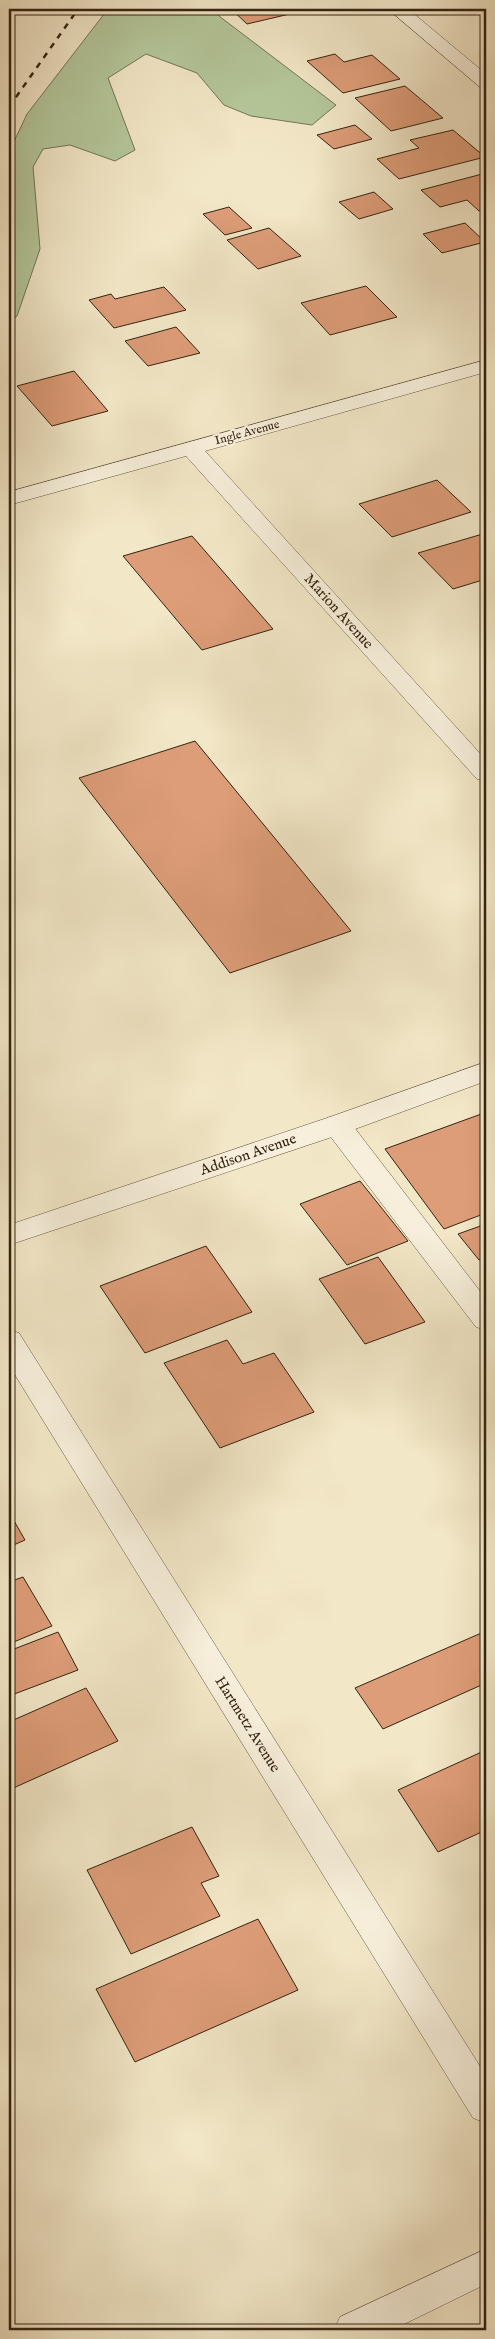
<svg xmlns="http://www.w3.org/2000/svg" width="495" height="2339" viewBox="0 0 495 2339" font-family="'IM FELL English',serif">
<rect width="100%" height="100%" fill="#f2e7c7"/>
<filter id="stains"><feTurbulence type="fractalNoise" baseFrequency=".004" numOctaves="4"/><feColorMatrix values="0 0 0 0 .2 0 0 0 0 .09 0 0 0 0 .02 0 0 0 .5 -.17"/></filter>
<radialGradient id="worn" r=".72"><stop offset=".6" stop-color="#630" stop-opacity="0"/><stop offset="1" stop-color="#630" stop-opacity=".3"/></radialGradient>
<path fill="#b4c79a" stroke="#747556" d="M108,9H215L219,16L336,105L312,125L251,116L224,105L197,73L146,54L108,78L135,150L115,161L70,145L43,149L33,167L40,249L17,316L9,323V152L27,114Z"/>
<path fill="#dd9d78" stroke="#342311" d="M231,9H311L247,24Z
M335,54L344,62L372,55L400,79L343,93L307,61Z
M405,86L443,118L391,131L355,98Z
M355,125L372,139L334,149L317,135Z
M453,130L485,157L399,179L377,159L419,148L410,140Z
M486,173V209L479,211L467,200L440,207L421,190Z
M374,192L393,209L359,219L339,202Z
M229,207L252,228L225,235L203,214Z
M465,223L485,242L442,253L423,234Z
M269,228L301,256L258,269L227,240Z
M366,286L397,317L330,335L301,303Z
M164,287L186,310L114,328L89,300L111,294L115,299Z
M176,327L200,353L148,366L125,341Z
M74,371L108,411L52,426L17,386Z
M437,480L471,512L392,537L359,504Z
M486,533V579L453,589L418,553Z
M192,536L273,629L202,650L123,556Z
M195,741L351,931L230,973L79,778Z
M484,1113L486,1117V1213L444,1229L385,1149Z
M360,1181L408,1241L347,1265L300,1204Z
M486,1224V1257L479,1260L458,1234Z
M206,1246L252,1312L145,1353L100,1286Z
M378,1257L425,1322L365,1344L319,1279Z
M227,1340L243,1364L274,1353L314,1412L220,1448L164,1363Z
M9,1512L25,1540L9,1547Z
M23,1577L52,1626L9,1644V1582Z
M486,1631V1683L383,1729L355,1688Z
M58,1632L78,1670L9,1696V1651Z
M86,1688L118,1741L9,1790V1722Z
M486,1750V1830L438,1852L398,1790Z
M192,1827L219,1876L201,1883L220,1916L131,1954L87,1870Z
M258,1919L298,1990L135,2062L96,1989Z"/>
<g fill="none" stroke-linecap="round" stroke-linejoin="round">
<defs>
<path id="service" d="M337,1116L347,1118L486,1299V1330L476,1327L327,1132L323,1125L327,1118Z"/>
<path id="minor" d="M388,9H408L486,74V88L480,87Z
M486,360V372L205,451L486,760V781L477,779L186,456L9,505V492Z
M486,1062V1081L347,1132L9,1245V1225L327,1118Z
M9,1330L19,1333L486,2076V2123L473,2118L9,1365Z
M486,2249V2284L392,2330H334L340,2317Z"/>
</defs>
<use href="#service" stroke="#64543e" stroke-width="1"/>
<use href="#minor" stroke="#64543e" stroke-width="1"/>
<use href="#service" fill="#f7efdb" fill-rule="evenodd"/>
<use href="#minor" fill="#f7efdb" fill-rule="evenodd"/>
<path stroke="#342311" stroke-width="2.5" stroke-dasharray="6 6" stroke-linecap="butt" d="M9,107L78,9"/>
</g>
<g text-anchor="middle" stroke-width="4.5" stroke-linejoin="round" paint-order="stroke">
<g font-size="12" fill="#342311" stroke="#f7efdb">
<text transform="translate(247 432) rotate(-15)" y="4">Ingle Avenue</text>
</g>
<g font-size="15" fill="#342311" stroke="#f7efdb">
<text transform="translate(339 611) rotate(48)" y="5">Marion Avenue</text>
<text transform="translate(248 1154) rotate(-19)" y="5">Addison Avenue</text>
<text transform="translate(248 1724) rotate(58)" y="5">Hartmetz Avenue</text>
</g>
</g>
<rect width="495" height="2339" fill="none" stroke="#f2e7c7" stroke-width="30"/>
<rect x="10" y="10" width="475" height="2319" fill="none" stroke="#342311" stroke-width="2.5"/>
<rect x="15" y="15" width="465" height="2309" fill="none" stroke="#342311"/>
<rect width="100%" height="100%" filter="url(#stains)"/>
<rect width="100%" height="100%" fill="url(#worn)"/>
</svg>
